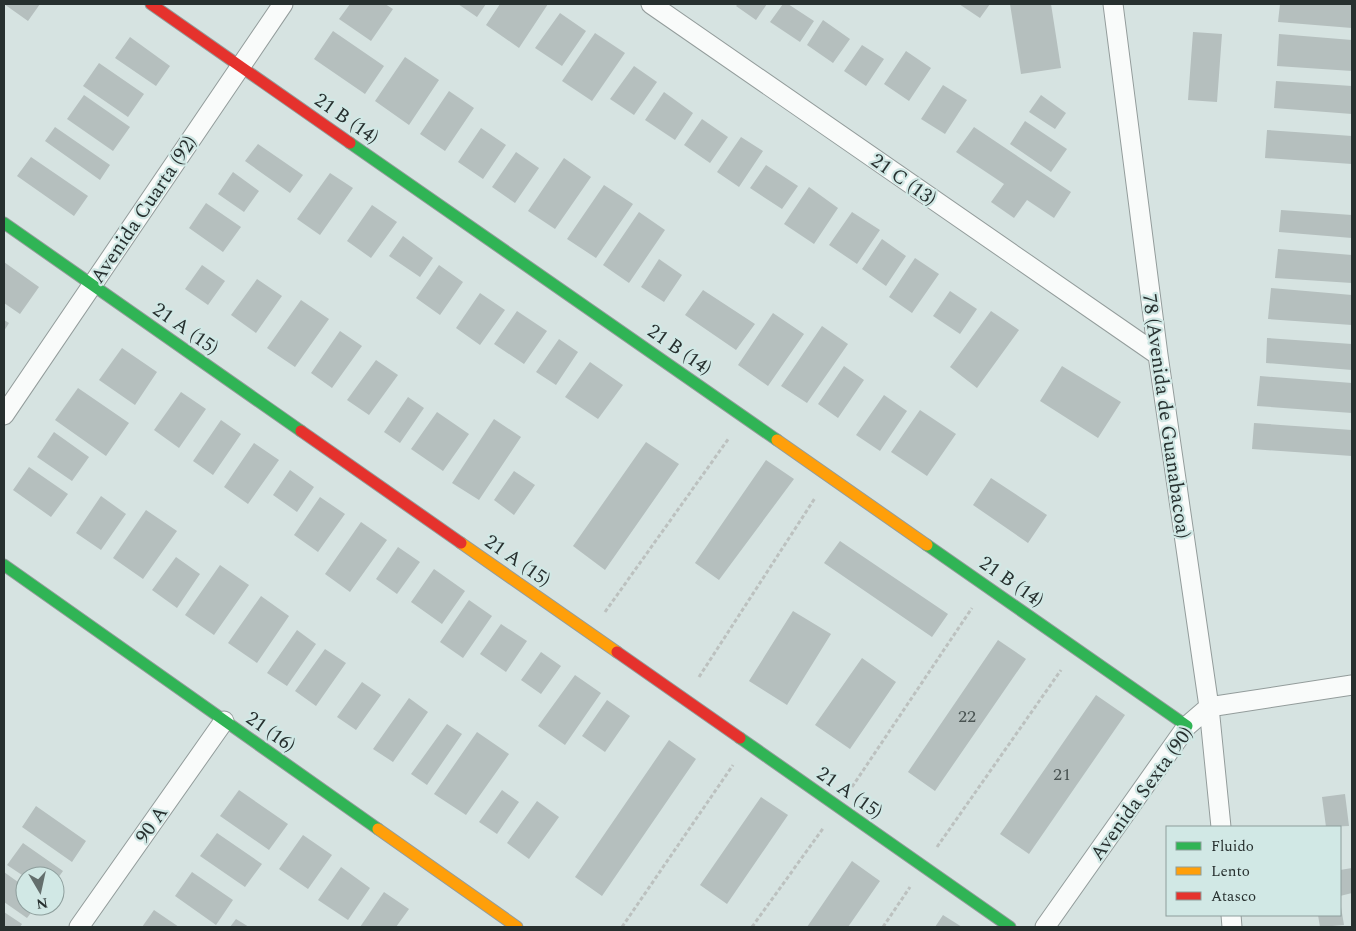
<svg xmlns="http://www.w3.org/2000/svg" width="1356" height="931" viewBox="0 0 1356 931" font-family="Spectral,serif">
<rect width="100%" height="100%" fill="#d6e3e1"/>
<path fill="#b5bfbe" d="M4,4H40L28,21Z
M350,4H385L393,9L371,41L339,19Z
M458,4H486L477,17Z
M500,4H548L519,48L486,25Z
M738,4H767L756,20L736,6Z
M783,4H788L814,21L800,42L770,22Z
M959,4H990L980,18Z
M1010,4H1051L1061,68L1021,74Z
M1280,4H1352V28L1278,22Z
M560,13L586,31L562,66L535,48Z
M823,20L850,39L833,63L807,45Z
M333,31L384,66L365,94L314,59Z
M1193,32L1222,34L1217,102L1188,100Z
M595,33L625,53L592,101L562,81Z
M1279,34L1352,40V71L1277,66Z
M130,37L170,66L156,86L115,58Z
M862,45L884,59L866,86L844,71Z
M906,51L931,68L909,101L884,84Z
M405,57L439,80L409,125L375,101Z
M99,63L144,94L128,117L83,86Z
M634,66L657,82L634,115L610,99Z
M1276,81L1352,86V114L1274,108Z
M943,85L967,100L945,134L921,119Z
M449,91L474,108L445,151L420,134Z
M664,92L693,113L675,140L645,120Z
M84,95L130,127L113,151L67,119Z
M1041,95L1066,113L1055,129L1029,112Z
M702,119L728,137L710,163L684,145Z
M1025,121L1067,149L1051,172L1010,144Z
M55,127L110,165L100,180L45,141Z
M974,127L1071,192L1054,218L1027,200L1014,218L991,202L1004,184L956,152Z
M481,128L506,145L483,179L458,162Z
M1267,130L1352,136V164L1265,158Z
M741,137L763,151L739,187L717,172Z
M258,144L303,175L290,193L245,161Z
M516,152L539,168L515,203L492,187Z
M31,157L88,196L74,216L17,176Z
M564,158L591,177L555,229L528,211Z
M766,165L798,186L782,209L750,188Z
M233,172L259,191L244,212L218,194Z
M330,173L353,188L320,235L297,219Z
M604,185L633,204L596,258L567,239Z
M809,187L838,208L814,244L784,224Z
M206,203L241,227L223,252L189,228Z
M372,205L397,222L371,258L347,241Z
M1281,210L1352,215V238L1279,232Z
M639,212L665,230L629,283L603,265Z
M852,212L880,230L857,264L829,245Z
M403,236L433,258L420,277L389,256Z
M882,239L906,256L886,286L862,269Z
M1278,249L1352,255V283L1275,278Z
M915,258L939,274L912,313L889,297Z
M659,259L682,275L664,302L641,287Z
M4,262L39,287L20,314L4,303Z
M202,265L225,281L208,305L185,289Z
M439,265L463,282L440,315L416,298Z
M257,279L282,296L256,333L231,315Z
M1271,288L1352,295V325L1268,319Z
M703,290L755,324L736,350L685,315Z
M950,291L977,309L960,334L933,316Z
M480,293L505,310L480,345L456,328Z
M301,300L329,319L295,367L267,348Z
M517,311L547,331L524,364L494,344Z
M991,311L1019,330L977,388L950,367Z
M773,313L804,334L768,386L738,365Z
M4,320L9,323L4,331Z
M822,326L848,344L807,403L781,386Z
M340,331L362,346L332,388L311,373Z
M1267,338L1352,344V370L1266,363Z
M559,339L578,352L556,385L536,372Z
M122,348L157,372L135,405L99,380Z
M376,360L398,375L369,415L347,400Z
M590,362L623,385L598,419L565,397Z
M844,366L864,380L838,418L818,404Z
M1062,366L1121,402L1098,438L1040,401Z
M1260,376L1352,383V413L1257,406Z
M78,388L129,423L106,456L55,420Z
M181,392L206,409L179,448L154,430Z
M884,395L907,411L880,451L856,435Z
M408,397L424,408L400,443L384,432Z
M920,410L956,434L927,476L891,452Z
M437,412L469,434L443,471L411,449Z
M494,419L521,437L479,500L452,483Z
M221,420L241,434L213,475L193,461Z
M1254,423L1352,430V456L1252,449Z
M54,432L89,457L72,481L37,457Z
M646,442L679,464L605,570L573,546Z
M254,443L279,460L248,504L224,487Z
M766,460L794,479L719,580L695,563Z
M29,467L68,494L51,517L13,490Z
M290,470L314,487L297,512L273,495Z
M514,471L535,485L514,515L494,500Z
M991,478L1047,515L1028,543L973,505Z
M101,496L126,514L101,550L76,533Z
M320,497L345,514L318,552L294,535Z
M146,510L177,531L143,579L113,558Z
M361,522L387,540L350,592L325,574Z
M840,541L948,614L932,637L824,563Z
M398,547L420,562L397,594L376,579Z
M176,557L200,574L177,608L152,590Z
M220,565L249,585L214,635L185,615Z
M434,569L465,591L442,624L411,602Z
M261,596L289,616L257,663L228,643Z
M469,600L492,616L463,658L440,642Z
M793,611L831,634L787,705L749,681Z
M501,624L527,641L506,672L480,654Z
M297,630L316,644L287,686L267,673Z
M998,640L1026,659L935,791L908,772Z
M325,649L346,663L316,706L295,691Z
M541,652L561,666L541,694L521,680Z
M862,658L896,682L850,749L815,725Z
M575,675L601,693L565,745L538,726Z
M362,682L381,695L356,730L337,717Z
M1096,695L1125,715L1029,854L1000,834Z
M409,698L428,712L393,762L373,749Z
M607,700L630,716L605,752L582,736Z
M447,724L462,734L427,785L411,774Z
M477,732L509,754L466,815L434,794Z
M669,740L696,759L602,896L575,877Z
M239,790L288,824L269,850L220,816Z
M502,790L519,802L497,834L479,822Z
M1345,794L1349,826L1326,827L1322,797Z
M761,797L788,815L727,904L700,885Z
M537,801L559,817L529,859L507,843Z
M36,806L86,841L72,862L22,827Z
M217,833L262,864L245,887L200,856Z
M303,835L332,855L308,889L279,869Z
M23,843L63,871L55,882V876L25,877L7,865Z
M852,861L880,881L848,927H807Z
M341,867L370,888L348,920L318,900Z
M1352,868V893L1340,896V870Z
M4,872L25,887V906H36L27,918L4,902Z
M192,872L233,900L216,925L175,896Z
M384,892L409,909L396,927H360Z
M1340,901L1344,925L1320,927L1318,915H1340Z
M154,910L179,927H142Z
M4,912L22,924L20,927H4Z
M943,915L962,927H935Z
M236,919L249,927H230Z"/>
<g fill="none" stroke-linecap="round" stroke-linejoin="round">
<defs>
<path id="street" d="M651,4L1158,355
M1113,4L1158,355L1209,707L1221,827
M4,415L283,4
M1231,915L1232,927
M79,927L224,721
M1045,927L1187,726L1209,707L1352,685"/>
<path id="fast" d="M350,143L777,440
M4,223L301,431
M927,545L1187,726
M4,565L378,829
M740,738L1010,927"/>
<path id="slow" d="M777,440L927,545
M461,543L617,652
M378,829L517,927"/>
<path id="jam" d="M151,4L350,143
M301,431L461,543
M617,652L740,738"/>
</defs>
<use href="#street" stroke="#939c9b" stroke-width="21"/>
<use href="#fast" stroke="#939c9b" stroke-width="13"/>
<use href="#slow" stroke="#939c9b" stroke-width="13"/>
<use href="#jam" stroke="#939c9b" stroke-width="13"/>
<path stroke="#bcc1bf" stroke-width="3" stroke-dasharray="4 2.5" stroke-linecap="butt" d="M605,612L729,438
M699,677L815,498
M852,787L972,608
M937,847L1061,670
M622,927L733,765
M752,927L824,827
M883,927L910,887"/>
<use href="#street" stroke="#f9fbfa" stroke-width="19"/>
<use href="#fast" stroke="#30b455" stroke-width="11"/>
<use href="#slow" stroke="#ff9f0a" stroke-width="11"/>
<use href="#jam" stroke="#e5322d" stroke-width="11"/>
</g>
<g text-anchor="middle" stroke-width="4.5" stroke-linejoin="round" paint-order="stroke">
<g font-size="18" fill="#4a5453">
<text x="967" y="722">22</text>
<text x="1062" y="780">21</text>
</g>
<g font-size="20" fill="#27302f" stroke="#d1e8e5">
<text transform="translate(347 118) rotate(35)" y="7">21 B (14)</text>
<text transform="translate(904 179) rotate(35)" y="7">21 C (13)</text>
<text transform="translate(143 209) rotate(-56)" y="7">Avenida Cuarta (92)</text>
<text transform="translate(186 328) rotate(35)" y="7">21 A (15)</text>
<text transform="translate(680 349) rotate(35)" y="7">21 B (14)</text>
<text transform="translate(1167 416) rotate(82)" y="7">78 (Avenida de Guanabacoa)</text>
<text transform="translate(518 560) rotate(35)" y="7">21 A (15)</text>
<text transform="translate(1012 581) rotate(35)" y="7">21 B (14)</text>
<text transform="translate(271 731) rotate(35)" y="7">21 (16)</text>
<text transform="translate(850 792) rotate(35)" y="7">21 A (15)</text>
<text transform="translate(1141 793) rotate(-54)" y="7">Avenida Sexta (90)</text>
<text transform="translate(151 824) rotate(-55)" y="7">90 A</text>
</g>
</g>
<rect width="1356" height="931" fill="none" stroke="#27302f" stroke-width="10"/>
<rect x="1166" y="826" width="175" height="90" fill="#d1e8e5" stroke="#8d9e9c"/>
<rect x="1176" y="842" width="25" height="8" fill="#30b455" stroke="#8d9e9c"/>
<text x="1211" y="851" font-size="15" fill="#27302f">Fluido</text>
<rect x="1176" y="867" width="25" height="8" fill="#ff9f0a" stroke="#8d9e9c"/>
<text x="1211" y="876" font-size="15" fill="#27302f">Lento</text>
<rect x="1176" y="892" width="25" height="8" fill="#e5322d" stroke="#8d9e9c"/>
<text x="1211" y="901" font-size="15" fill="#27302f">Atasco</text>
<g transform="translate(40 891) rotate(171)"><circle r="24" fill="#d1e8e5" stroke="#8d9e9c"/>
<path d="M0-4L9 19L0 12L-9 19Z" fill="#646f6d"/>
<text y="-8" font-size="14" font-weight="bold" text-anchor="middle" fill="#27302f">N</text>
</g>
</svg>
